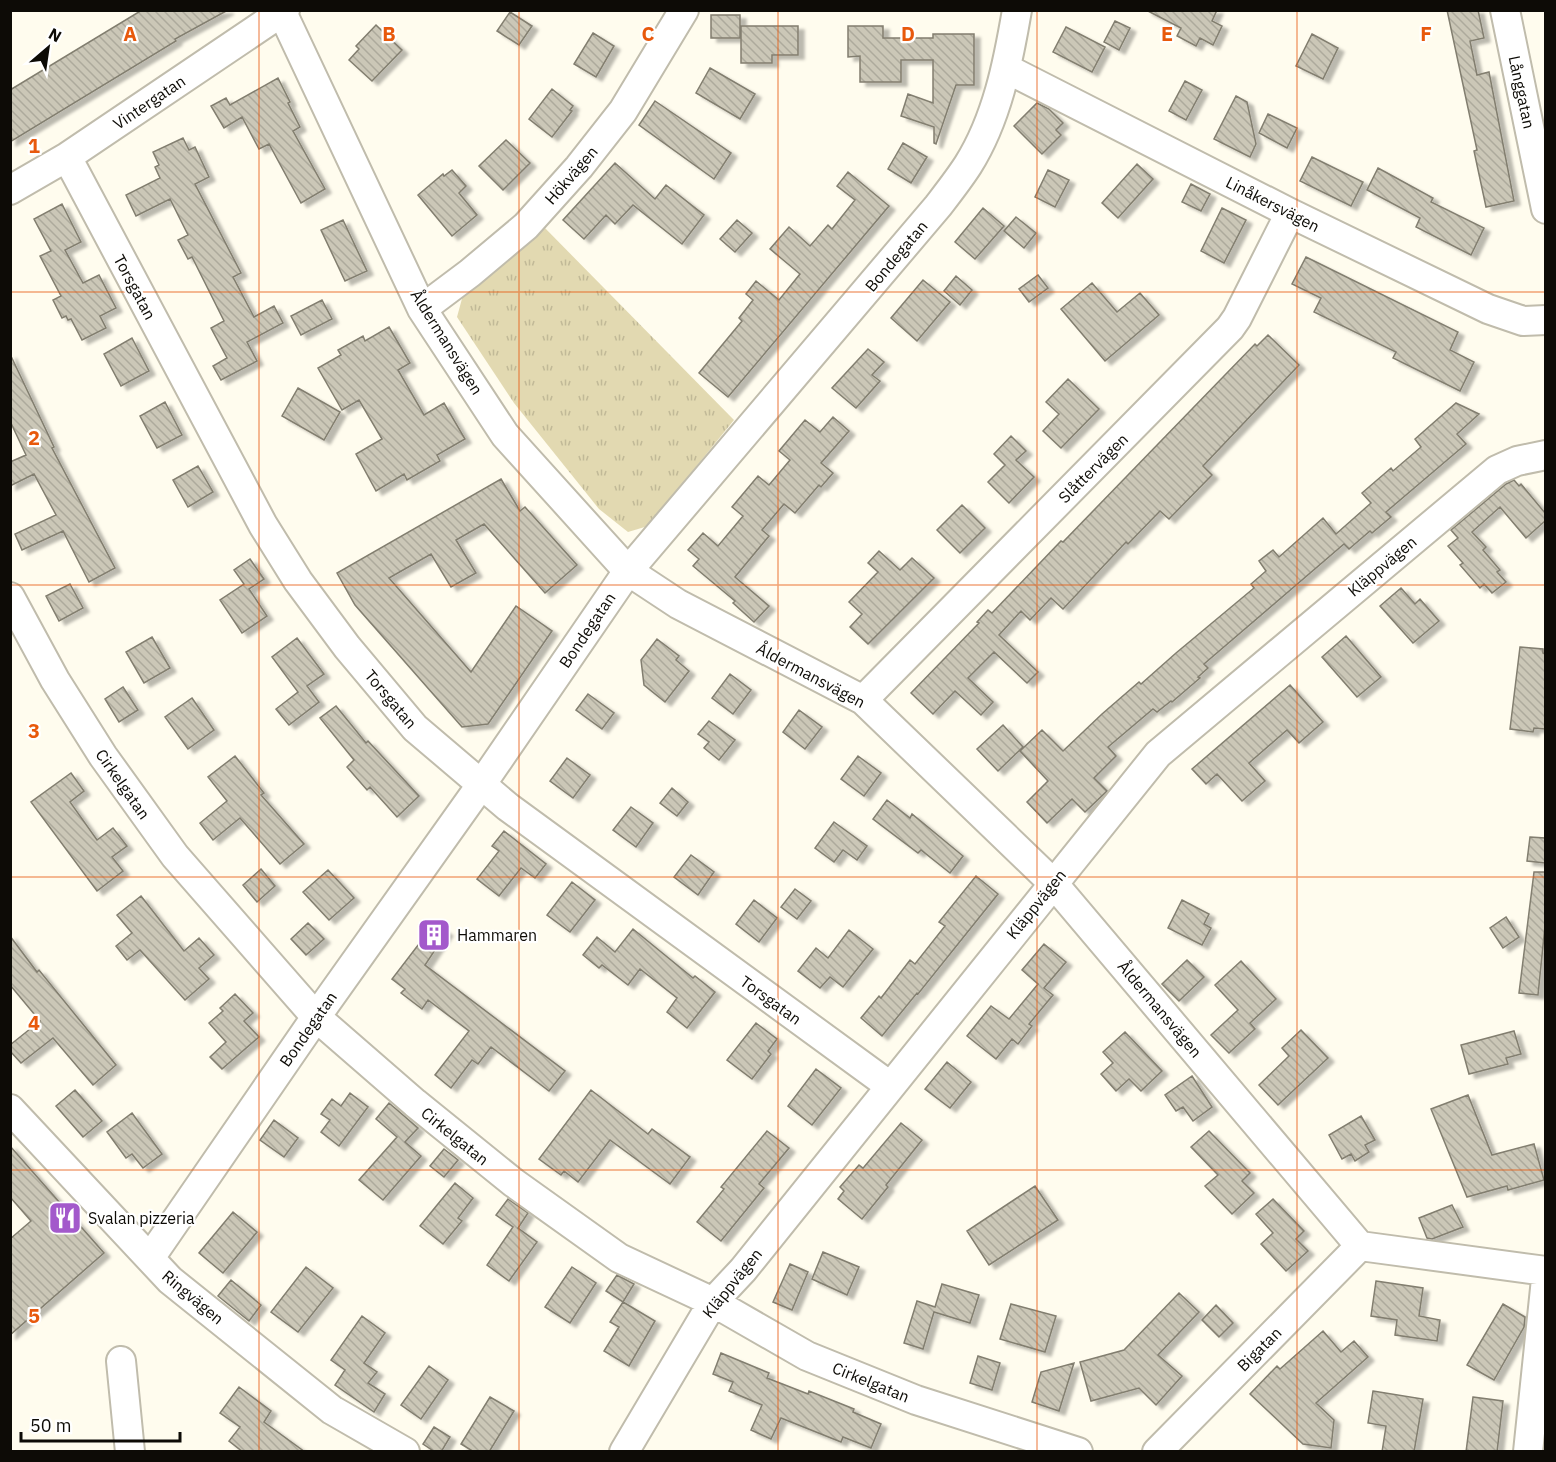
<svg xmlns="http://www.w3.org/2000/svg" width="1556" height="1462" viewBox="0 0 1556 1462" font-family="'IBM Plex Sans',sans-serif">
<defs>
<pattern id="park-tufts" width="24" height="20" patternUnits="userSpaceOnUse" patternTransform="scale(1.5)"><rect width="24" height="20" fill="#e2d9b1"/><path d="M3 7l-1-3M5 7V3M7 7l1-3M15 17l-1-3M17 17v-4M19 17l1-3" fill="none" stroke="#c1b997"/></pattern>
<pattern id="building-back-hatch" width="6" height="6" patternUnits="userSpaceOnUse" patternTransform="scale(1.5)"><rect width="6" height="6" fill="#cbc7b7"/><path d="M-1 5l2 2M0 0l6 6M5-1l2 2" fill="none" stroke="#adaa9c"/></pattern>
<filter id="shadow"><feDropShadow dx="6" dy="4" stdDeviation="1.5" flood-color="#0004"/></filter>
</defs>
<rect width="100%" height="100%" fill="#fffcee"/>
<path fill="url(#park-tufts)" d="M541,224L734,420L648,526L628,532L599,509L514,403L457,317L463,295Z"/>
<path fill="url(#building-back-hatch)" stroke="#827e6f" stroke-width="1.5" filter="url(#shadow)" d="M142,10H228L175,39L176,41L10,142V90Z
M1146,10H1217L1212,21L1222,26L1213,45L1200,38L1196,46L1177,36L1181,28Z
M1447,10H1478L1484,38L1470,41L1477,75L1489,72L1514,201L1486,207L1474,151L1477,150Z
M510,12L532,26L519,45L497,31Z
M711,15H740V38H711Z
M1115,21L1130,28L1119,50L1104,42Z
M376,25L402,50L372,81L349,60L359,49L356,46Z
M741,26H798V55H772V63H741Z
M848,26H883V38H933V34H974V85H956L936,144L934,143V127L901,116L908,94L933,103V60H901V82H860V56L848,57Z
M1066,27L1105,47L1092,72L1053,52Z
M593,33L614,46L596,77L574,64Z
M1312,34L1338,48L1323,79L1296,66Z
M710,68L755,94L740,119L696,93Z
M278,78L290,102L288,103L300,127L293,131L325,189L301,203L269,144L259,149L242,117L224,128L211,106L226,98L230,105Z
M1185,81L1202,90L1186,120L1169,111Z
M552,89L573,106L570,110L572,111L552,137L529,119Z
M1236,96L1247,102L1256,144L1250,157L1214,139Z
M655,101L731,153L714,179L639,125Z
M1037,103L1049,109L1063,123L1056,130L1061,135L1042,154L1014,126Z
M1268,114L1297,128L1287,148L1259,133Z
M183,138L189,150L195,147L209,177L195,184L241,273L233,277L254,317L274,306L283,323L247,342L257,361L221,380L213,366L227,358L211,328L224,321L192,257L188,259L178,240L188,235L170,199L136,216L126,195L160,178L155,167L159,165L153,152Z
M506,140L530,163L503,190L479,166Z
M903,143L927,157L911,183L888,169Z
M1312,157L1363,182L1351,206L1300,181Z
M615,163L655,199L666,185L704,215L682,244L633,205L615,224L606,215L584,239L563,220Z
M1137,164L1153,179L1118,218L1102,203Z
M1378,168L1433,198L1431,202L1484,228L1471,255L1416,227L1420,218L1367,190Z
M452,170L466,186L459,193L477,215L452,236L418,195L443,174L444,176Z
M1048,170L1069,180L1055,207L1035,197Z
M848,172L889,206L728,397L699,373L742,321L739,318L753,300L746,294L756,281L779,300L800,274L770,249L789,227L810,246L828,225L832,229L855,200L837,186Z
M1191,184L1210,194L1201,211L1182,202Z
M62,204L81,242L65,250L83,283L99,275L116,308L100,316L106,328L82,340L71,319L68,320L66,316L62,318L53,300L61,296L40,256L51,251L34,219Z
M983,208L1004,226L975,259L955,242Z
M1222,208L1246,220L1224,263L1201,251Z
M1016,217L1036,233L1024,248L1004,231Z
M343,220L367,271L345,281L321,230Z
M737,220L752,233L735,252L720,239Z
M1306,257L1458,332L1450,350L1474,362L1460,391L1393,358L1396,352L1314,312L1321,298L1292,284Z
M1038,275L1048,288L1029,302L1019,289Z
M956,276L972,290L960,305L944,291Z
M923,280L950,302L917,341L891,318Z
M1092,283L1117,312L1140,293L1159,315L1105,361L1061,309Z
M322,300L332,319L301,335L291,316Z
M389,327L410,363L398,370L424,415L444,403L465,439L437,455L440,461L407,480L404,474L376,491L356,454L382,439L359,400L342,410L318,368L341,355L338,350L363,336L365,341Z
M1268,335L1299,365L1203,466L1212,475L1169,519L1160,511L1128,544L1126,542L1063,609L1051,598L1030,620L1021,611L999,635L1038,672L1027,683L994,652L968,678L993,702L981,715L955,691L933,714L911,693L979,623L977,622L988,610L992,613L1061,541L1063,542L1255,344L1257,346Z
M132,338L149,371L121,386L104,354Z
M868,349L884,362L872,375L880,381L856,408L832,388Z
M10,354L54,447L52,448L115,568L89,582L63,531L22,550L15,534L56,515L34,474L10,486V462L26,455L10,421Z
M1068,379L1099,409L1061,448L1043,431L1059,414L1046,402Z
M298,388L340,412L324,440L282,416Z
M165,402L182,435L157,448L140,416Z
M1456,403L1479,414L1457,434L1466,444L1386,512L1391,517L1372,533L1370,531L1349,549L1344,544L1204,664L1208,668L1198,677L1200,678L1172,702L1171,701L1157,712L1153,709L1108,747L1116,756L1094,778L1107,791L1085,812L1072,799L1047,823L1027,802L1048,781L1020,751L1042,730L1063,751L1102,714L1139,682L1141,684L1176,653L1254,588L1251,584L1266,571L1259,561L1273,550L1279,557L1323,518L1336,534L1371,503L1362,493L1391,468L1393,471L1421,447L1415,439Z
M833,417L849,431L821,463L833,473L821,487L819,485L795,513L784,504L762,530L769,536L735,577L769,606L754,622L733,603L735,601L693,566L699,559L688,550L703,533L718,546L743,516L732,507L758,476L769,485L790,460L779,451L805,420L820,432Z
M1011,436L1026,451L1016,460L1034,477L1009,503L988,482L1005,465L994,454Z
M198,466L213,492L188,507L173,480Z
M501,479L520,511L525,507L577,565L545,593L484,524L456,540L476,573L451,587L431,554L389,578L471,672L516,606L552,631L488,724L462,727L355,605L337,573Z
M1514,480L1519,486L1521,484L1545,513V521L1526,538L1500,507L1472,532L1486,547L1483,550L1500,570L1497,572L1506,582L1492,593L1484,584L1480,588L1460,565L1463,563L1448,546L1458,538L1451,530L1506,484Z
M962,505L985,528L960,553L937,530Z
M879,551L900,570L912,558L934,578L868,644L850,627L862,614L849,602L878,572L868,563Z
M250,559L264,579L249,589L267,616L242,633L220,600L244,584L234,570Z
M70,584L83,608L59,621L46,596Z
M1401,588L1415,604L1420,599L1439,621L1413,643L1380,606Z
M1346,636L1381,677L1357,697L1322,657Z
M152,637L170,668L144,683L126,652Z
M297,638L324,674L307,686L319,702L289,725L276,709L298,692L272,657Z
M657,639L679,656L676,660L689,671L665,702L644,685L641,660Z
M1520,647L1543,649V653L1545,654V729L1534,728L1533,732L1510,729Z
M730,674L751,690L733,714L712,698Z
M1290,685L1323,722L1299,743L1287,730L1249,763L1265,781L1242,801L1217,774L1206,784L1192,769Z
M123,687L138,710L119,722L105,699Z
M588,694L614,713L602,729L576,710Z
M192,698L214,730L188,749L165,717Z
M336,706L366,743L368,741L419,796L397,817L370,787L367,790L347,767L354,760L320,718Z
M799,710L822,727L805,749L783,732Z
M709,721L735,740L719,760L704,748L709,742L698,734Z
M1003,725L1023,747L998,771L977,749Z
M235,756L264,793L261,795L304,844L280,864L240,818L213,840L200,823L227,801L208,777Z
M858,756L881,773L864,796L841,779Z
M567,758L590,775L573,798L550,781Z
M71,773L84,791L70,802L97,840L113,828L127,846L112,857L123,871L97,891L31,802Z
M672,788L688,802L677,816L660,803Z
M887,800L910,818L912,814L963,856L950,873L921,850L918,853L873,819Z
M631,807L653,823L636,847L613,830Z
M834,822L867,846L857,860L843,850L834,862L815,848Z
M504,831L546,864L535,878L521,868L499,896L477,879L499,851L492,846Z
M1530,837L1545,838V863L1527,861Z
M691,855L714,872L698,895L674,877Z
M261,869L275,886L257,902L243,885Z
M328,870L354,898L329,920L303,892Z
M1534,872H1545V926L1538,995L1519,993Z
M976,876L998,894L918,994L917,993L882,1036L861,1018L879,996L881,998L910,960L915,964L945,926L939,922Z
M572,882L595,900L570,932L547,915Z
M795,889L811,901L797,919L781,907Z
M141,896L184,951L199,938L214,955L199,968L209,979L185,1000L140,950L127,960L116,946L132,933L117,915Z
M754,900L777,918L759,942L736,924Z
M1182,900L1209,914L1204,924L1211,928L1202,945L1168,928Z
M1506,917L1519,937L1503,948L1490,928Z
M431,922L447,932L425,965L565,1071L549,1091L491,1047L478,1064L472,1060L451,1088L435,1075L469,1031L428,1000L422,1009L401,993L405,989L392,979L422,940L420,938Z
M308,923L324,939L306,955L291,939Z
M633,929L693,978L695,976L715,992L687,1028L667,1012L677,998L640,969L628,985L602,965L599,968L583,955L597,937L615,952Z
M849,930L873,949L843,987L830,977L820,988L798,971L816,948L828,958Z
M10,936L37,972L39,970L116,1065L93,1085L53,1038L21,1063L10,1051V1045L40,1021L10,985Z
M1044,944L1066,962L1044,988L1053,995L1029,1024L1032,1026L1018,1044L1012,1039L996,1059L967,1036L991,1006L1009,1019L1038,984L1022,970Z
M1187,960L1204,977L1179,1001L1162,984Z
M1241,961L1276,999L1250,1023L1255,1029L1229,1053L1211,1035L1238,1010L1215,985Z
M235,994L253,1013L244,1021L259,1037L222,1069L210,1057L226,1042L209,1023L223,1011L220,1008Z
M756,1023L777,1039L768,1051L771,1054L752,1079L727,1060Z
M1301,1030L1328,1058L1278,1105L1259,1085L1289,1056L1282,1048Z
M1514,1031L1521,1054L1506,1058L1508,1064L1469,1074L1461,1045Z
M1125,1032L1162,1071L1141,1091L1129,1079L1116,1091L1101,1074L1113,1063L1103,1052Z
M947,1062L971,1082L950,1108L925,1089Z
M816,1069L841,1088L812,1125L788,1106Z
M1192,1076L1212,1107L1193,1121L1183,1107L1176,1111L1165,1095Z
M75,1090L102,1121L83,1137L56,1106Z
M591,1090L648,1134L652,1129L690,1157L670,1184L610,1140L578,1182L564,1171L561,1175L539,1159Z
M350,1093L368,1107L339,1146L321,1132L330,1120L321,1114L332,1099L341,1106Z
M1468,1095L1492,1155L1534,1144L1544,1180L1508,1190L1507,1186L1467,1197L1431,1109Z
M389,1103L418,1128L405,1142L421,1156L383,1200L359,1180L397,1137L376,1119Z
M132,1113L162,1154L143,1168L132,1154L126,1158L107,1132Z
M1361,1116L1375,1140L1365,1145L1369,1152L1355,1161L1351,1154L1342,1159L1329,1135Z
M274,1120L298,1138L284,1157L260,1140Z
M901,1123L922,1140L886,1185L888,1187L862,1219L838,1199L844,1191L840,1187L859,1165L863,1168L864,1167Z
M767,1131L789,1148L759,1184L764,1188L721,1241L697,1222L724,1189L721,1187Z
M1209,1131L1250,1173L1242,1181L1254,1193L1232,1214L1205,1186L1218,1175L1191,1147Z
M10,1146L104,1253L10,1335V1239L31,1221L10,1197Z
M444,1149L458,1160L444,1177L430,1166Z
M455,1183L473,1198L458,1218L462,1221L443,1244L420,1226Z
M1035,1186L1058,1220L989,1265L967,1231Z
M508,1199L528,1213L518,1228L537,1242L509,1281L487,1265L513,1227L496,1215Z
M1273,1199L1304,1231L1296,1239L1308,1251L1286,1271L1261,1244L1273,1233L1256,1214Z
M1452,1205L1463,1227L1432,1239L1427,1238L1419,1218Z
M233,1212L257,1232L223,1273L199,1253Z
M823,1252L859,1267L847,1295L812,1279Z
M790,1264L808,1272L792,1310L773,1302Z
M306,1267L333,1288L298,1332L271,1312Z
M572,1267L596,1283L570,1323L545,1307Z
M617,1275L634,1284L623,1302L606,1291Z
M231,1280L261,1305L249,1321L218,1296Z
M1376,1281L1423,1288L1419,1316L1440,1320L1437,1341L1395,1335L1397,1320L1371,1316Z
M942,1284L979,1295L970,1323L934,1312L923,1349L904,1343L917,1301L935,1307Z
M1179,1293L1199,1312L1158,1355L1182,1376L1156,1405L1139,1388L1091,1401L1080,1362L1124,1350Z
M623,1302L655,1321L629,1366L604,1351L619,1327L610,1322Z
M1011,1304L1056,1316L1045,1352L1000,1339Z
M1503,1304L1525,1317L1524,1327L1494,1380L1467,1365Z
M1216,1305L1233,1323L1219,1337L1202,1320Z
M362,1316L385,1333L364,1363L377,1372L368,1383L385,1394L374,1412L335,1385L345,1370L331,1360Z
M1323,1331L1341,1352L1354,1341L1368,1357L1316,1403L1334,1420L1331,1448L1303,1444L1250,1394L1277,1366L1280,1369Z
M721,1353L769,1373L767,1378L808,1394L809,1391L854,1409L853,1412L881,1424L871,1448L843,1437L841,1442L781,1418L771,1439L751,1430L762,1405L729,1391L733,1382L713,1374Z
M978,1356L1000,1363L992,1390L970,1383Z
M1074,1363L1059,1411L1032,1402L1041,1372Z
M429,1366L448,1380L421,1419L401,1405Z
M239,1387L271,1411L264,1422L305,1452H243L229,1441L240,1427L220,1413Z
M1373,1391L1423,1399L1414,1452H1382L1386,1426L1368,1423Z
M490,1397L514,1411L489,1452H474L461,1444Z
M1473,1397L1503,1401L1497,1452H1466Z
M434,1427L450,1437L441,1452H435L423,1444Z"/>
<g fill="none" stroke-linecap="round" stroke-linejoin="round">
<defs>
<path id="minor" d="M281,10L422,309L505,435L628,571L678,604L863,700L1053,883L1360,1246L1546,1271
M1505,10L1546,209
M1007,69L1290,213L1488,309L1523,321L1546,320
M67,157L263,525L298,581L347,647L415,728L508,807L890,1086
M10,190L67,157L285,10
M422,309L470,273L526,226L579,167L623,111L684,10
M10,597L55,680L103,756L175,856L316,1017L415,1103L514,1183L619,1258L713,1302L807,1356L916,1400L1078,1452
M863,700L1230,328L1237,318L1290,213
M10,1109L170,1280L332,1410L405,1452
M150,1258L316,1017L481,785L628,571L938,206C948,193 959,179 968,165C997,119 1008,63 1017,10
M121,1361L130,1452
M624,1452L713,1302L743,1270L1158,754L1497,470L1517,461L1546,455
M1157,1452L1360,1246
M1528,1452L1546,1279"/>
</defs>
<use href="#minor" stroke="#c0bcac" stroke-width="32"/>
<use href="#minor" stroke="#fff" stroke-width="28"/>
</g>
<path fill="none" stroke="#e8590c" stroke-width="1.5" stroke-opacity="0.55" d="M259,10V1452M519,10V1452M778,10V1452M1037,10V1452M1297,10V1452M10,292H1546M10,585H1546M10,877H1546M10,1170H1546"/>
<defs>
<symbol id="building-square" viewBox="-11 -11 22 22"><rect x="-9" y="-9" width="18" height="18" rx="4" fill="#a359cb" stroke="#fff"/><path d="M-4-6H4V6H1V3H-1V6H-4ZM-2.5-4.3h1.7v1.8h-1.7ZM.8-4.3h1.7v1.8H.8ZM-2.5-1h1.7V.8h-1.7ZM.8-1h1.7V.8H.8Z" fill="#fff"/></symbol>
<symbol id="restaurant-square" viewBox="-11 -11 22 22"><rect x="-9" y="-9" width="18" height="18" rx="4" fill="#a359cb" stroke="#fff"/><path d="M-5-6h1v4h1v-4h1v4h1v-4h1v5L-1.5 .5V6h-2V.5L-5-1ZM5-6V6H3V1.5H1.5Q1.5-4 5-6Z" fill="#fff"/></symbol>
</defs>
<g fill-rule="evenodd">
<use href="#building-square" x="415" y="916" width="38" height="38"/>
<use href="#restaurant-square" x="46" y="1199" width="38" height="38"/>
</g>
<g text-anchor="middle" stroke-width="4.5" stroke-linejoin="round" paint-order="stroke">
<g font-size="16" fill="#0d0b06" stroke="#fff">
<text transform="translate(1522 92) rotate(78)" y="6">Långgatan</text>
<text transform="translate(149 102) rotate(-34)" y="6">Vintergatan</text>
<text transform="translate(571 175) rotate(-49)" y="6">Hökvägen</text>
<text transform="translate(1273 204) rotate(27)" y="6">Linåkersvägen</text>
<text transform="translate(896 256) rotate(-50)" y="6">Bondegatan</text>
<text transform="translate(135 287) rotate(62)" y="6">Torsgatan</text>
<text transform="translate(447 342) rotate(58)" y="6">Åldermansvägen</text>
<text transform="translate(1093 468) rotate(-45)" y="6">Slåttervägen</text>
<text transform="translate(1382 566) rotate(-40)" y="6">Kläppvägen</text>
<text transform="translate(587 630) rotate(-56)" y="6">Bondegatan</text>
<text transform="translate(811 675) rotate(28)" y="6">Åldermansvägen</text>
<text transform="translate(391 699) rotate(50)" y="6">Torsgatan</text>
<text transform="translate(123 784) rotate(55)" y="6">Cirkelgatan</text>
<text transform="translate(1036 904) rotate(-51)" y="6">Kläppvägen</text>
<text transform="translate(771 1000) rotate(36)" y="6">Torsgatan</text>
<text transform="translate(1160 1009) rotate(50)" y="6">Åldermansvägen</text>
<text transform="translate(308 1029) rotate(-55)" y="6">Bondegatan</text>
<text transform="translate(455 1136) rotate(39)" y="6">Cirkelgatan</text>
<text transform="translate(732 1283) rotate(-51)" y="6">Kläppvägen</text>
<text transform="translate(193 1297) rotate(40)" y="6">Ringvägen</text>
<text transform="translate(1259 1349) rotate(-45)" y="6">Bigatan</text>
<text transform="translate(871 1382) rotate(22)" y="6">Cirkelgatan</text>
</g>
<g font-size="16" fill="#0d0b06" stroke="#fff" text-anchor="start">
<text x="457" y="941">Hammaren</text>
<text x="88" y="1224">Svalan pizzeria</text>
</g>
</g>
<g font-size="20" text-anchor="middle" font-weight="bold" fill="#e8590c" stroke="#fff" stroke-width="4.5" stroke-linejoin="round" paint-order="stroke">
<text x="130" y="41">A</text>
<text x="389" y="41">B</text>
<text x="648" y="41">C</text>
<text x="908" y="41">D</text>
<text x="1167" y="41">E</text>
<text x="1426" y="41">F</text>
<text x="34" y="153">1</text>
<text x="34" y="445">2</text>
<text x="34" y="738">3</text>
<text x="34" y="1030">4</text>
<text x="34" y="1323">5</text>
</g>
<rect width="1556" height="1462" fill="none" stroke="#0d0b06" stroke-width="24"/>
<g transform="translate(48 48) rotate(29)" stroke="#ffffff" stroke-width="4.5" paint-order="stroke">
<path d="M0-4.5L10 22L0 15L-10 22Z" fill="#0d0b06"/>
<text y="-9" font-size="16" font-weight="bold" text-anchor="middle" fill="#0d0b06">N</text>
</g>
<path d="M21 1432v9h159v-9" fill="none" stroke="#0d0b06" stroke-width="3"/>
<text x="30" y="1432" font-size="18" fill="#0d0b06" stroke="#ffffff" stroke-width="4.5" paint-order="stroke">50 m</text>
</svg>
